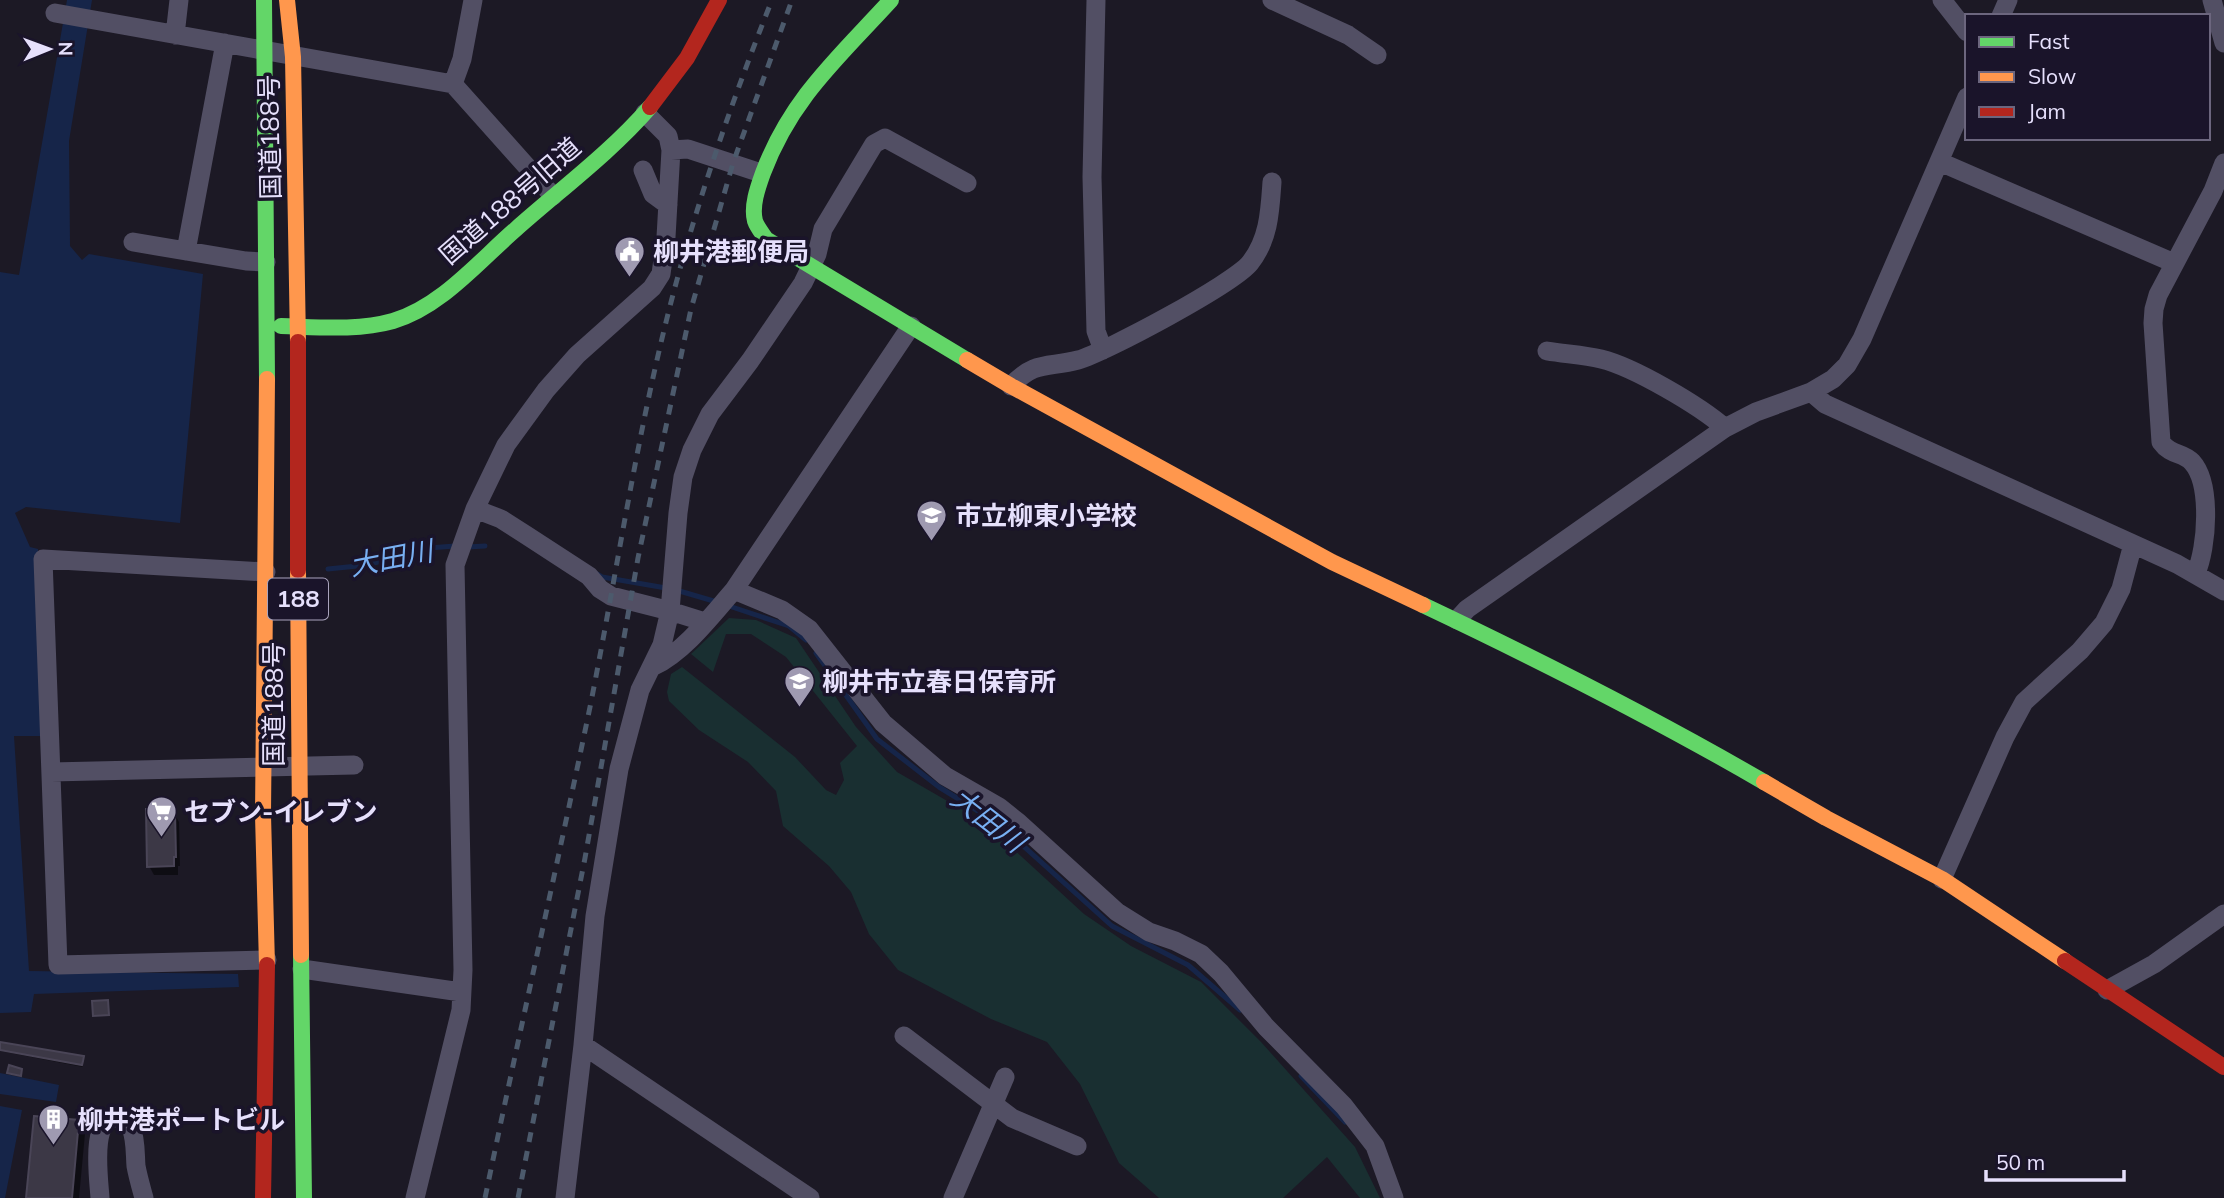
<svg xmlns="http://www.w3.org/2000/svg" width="2224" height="1198" viewBox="0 0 2224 1198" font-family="Mulish,'Noto Sans JP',sans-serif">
<rect width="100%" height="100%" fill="#1c1925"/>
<path fill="#192f31" d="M729,618L756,620L796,638L856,727L897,772L963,810L1010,846L1084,914L1131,946L1201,982L1261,1042L1355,1147L1380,1198H1360L1327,1157L1283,1198H1159L1119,1163L1080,1084L1047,1042L991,1019L898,970L869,934L851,892L829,866L783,826L776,791L748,762L699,730L669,701L667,692L671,674L682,667L795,757L826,790L836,795L844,780L840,763L857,746L786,657L751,634H726L713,672L691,654Z"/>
<path fill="#162549" d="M67,0H92L69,141L70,246L82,260L89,254L203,274L180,523L26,507L15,513L30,547L38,549L41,736H14L29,971L238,974L239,987L34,994L31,1012L0,1013V272L19,275Z
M0,1073L59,1085L56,1102L0,1094Z
M0,1106L22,1110L5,1198H0Z"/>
<path fill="#0007" d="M174,813L179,822L180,866H178V875H154L149,866Z
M0,1043L83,1058V1067L0,1051Z
M78,1121L85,1134L79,1198H28Z"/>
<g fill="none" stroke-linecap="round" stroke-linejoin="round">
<path stroke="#162549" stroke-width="5" d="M468,547L485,546
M328,569L367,565L429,548L455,546
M597,574L602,577L666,588
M676,590L717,602
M726,605L789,626L806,640
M816,653L877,739L939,787L999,824L1112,926L1188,965L1240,1010
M1301,1076L1345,1122"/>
</g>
<path fill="#3c3846" stroke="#4a4557" stroke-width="2" d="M146,809L175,811L176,857H174V866L147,867Z
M108,1000L109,1015L93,1016L92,1001Z
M0,1042L84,1056L83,1061L82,1065L0,1050Z
M9,1065L22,1069L21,1076L7,1073Z
M34,1116L79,1120L72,1198H26Z"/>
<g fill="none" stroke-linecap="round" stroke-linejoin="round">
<path stroke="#524f64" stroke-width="19" d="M1096,0L1092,177L1096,331L1103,350
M1272,0L1348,35L1377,55
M1942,0L1967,32
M2212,0L2224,43
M55,13L453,84L553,196
M2001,16L2008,0
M175,35L179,0
M453,84L462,59L473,0
M645,113L668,136L671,150L688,149L761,173
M1940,162L2174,263
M643,170L653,194L668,205
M133,242L246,261L266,262
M186,251L225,43
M1547,351C1565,354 1584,355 1601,359C1634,367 1700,406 1725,428
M1011,386C1035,360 1048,368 1078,360C1106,352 1233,284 1250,263C1269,239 1270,211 1272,182
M1811,392L1825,404L2177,564L2224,591
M475,509L501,519L526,535L589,576L600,589L611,596L670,611L705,622
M266,572L43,559L58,965L267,960
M2196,573C2207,548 2212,484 2192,462C2183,452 2171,456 2161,442L2153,323L2154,309L2158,295L2213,191L2224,163
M734,590L782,610L809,629L883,723L945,776L999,807L1019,823L1117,912L1149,932L1175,941L1201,954L1221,973L1266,1027L1344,1106L1375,1146L1394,1198
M1457,620L1467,609L1725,428L1756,412L1811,392L1833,379L1847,365L1862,339L1967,97
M654,666C684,652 712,615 734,590L911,326
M51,772L354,765
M1942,879L2005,737L2024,702L2080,651L2104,623L2121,589L2133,544
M302,969L461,992
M2107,990L2154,964L2224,914
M904,1036L1012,1118L1077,1146
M100,1198C99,1180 89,1113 119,1118C125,1119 129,1123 131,1128C136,1139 135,1154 136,1166C138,1177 141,1187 144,1198
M415,1198L461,1010L463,970L455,565L475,509L506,445L546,390L577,355L652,288L661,274L666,237L671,150
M565,1198L583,1045
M810,1198L583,1045L595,916L619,769L640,690L662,645L670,611L678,513L683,477L692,450L710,414L750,361L803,283L817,254L823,229L874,144L885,138L967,183
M953,1198L1005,1077"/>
<path stroke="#63d668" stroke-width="16" d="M264,0L267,379
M891,0C839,57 791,98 763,173C758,187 751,206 755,221C757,227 762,233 766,239L967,360
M281,326C317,327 358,331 393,321C441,307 479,261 516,229C561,189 610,153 650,107
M1423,605C1539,660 1652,717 1764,782
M301,955L304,1198"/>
<path stroke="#ff974d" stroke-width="16" d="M287,0L293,57L298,342
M967,360L1011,386L1332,562L1423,605
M267,379L263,815L267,965
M298,570L301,955
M1764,782L1826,818L1942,879L2065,961"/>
<path stroke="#b3261e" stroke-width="16" d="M650,107L687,58L719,0
M298,342V570
M2065,961L2224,1067
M263,1198L267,965"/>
<path stroke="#4c5a6c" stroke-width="5" stroke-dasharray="10 9" stroke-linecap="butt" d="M485,1198C519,1034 556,871 590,707C616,577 635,446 667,318C694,210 731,103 772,0
M518,1198L585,858L638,558L691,309L733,163L792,0"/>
</g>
<defs>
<symbol id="civic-pin" viewBox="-11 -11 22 30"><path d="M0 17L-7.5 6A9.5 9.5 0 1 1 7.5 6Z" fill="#9f9ab1" stroke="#1a142a"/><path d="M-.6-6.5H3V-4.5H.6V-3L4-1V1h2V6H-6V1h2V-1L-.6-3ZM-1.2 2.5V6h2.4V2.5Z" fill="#fff"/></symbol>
<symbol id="school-pin" viewBox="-11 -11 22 30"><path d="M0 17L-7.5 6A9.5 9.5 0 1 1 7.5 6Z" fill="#9f9ab1" stroke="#1a142a"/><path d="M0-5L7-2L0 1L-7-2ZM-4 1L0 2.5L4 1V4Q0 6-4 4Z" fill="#fff"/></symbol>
<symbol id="supermarket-pin" viewBox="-11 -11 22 30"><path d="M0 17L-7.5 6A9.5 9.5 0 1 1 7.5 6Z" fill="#9f9ab1" stroke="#1a142a"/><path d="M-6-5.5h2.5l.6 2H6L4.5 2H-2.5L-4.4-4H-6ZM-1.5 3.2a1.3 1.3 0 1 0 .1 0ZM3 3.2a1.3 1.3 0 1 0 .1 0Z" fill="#fff"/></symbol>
<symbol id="building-pin" viewBox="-11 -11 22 30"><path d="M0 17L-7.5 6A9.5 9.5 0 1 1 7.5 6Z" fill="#9f9ab1" stroke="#1a142a"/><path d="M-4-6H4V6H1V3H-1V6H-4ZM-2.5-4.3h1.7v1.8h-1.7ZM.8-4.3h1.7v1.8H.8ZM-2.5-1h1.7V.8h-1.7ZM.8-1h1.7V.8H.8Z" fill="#fff"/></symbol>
</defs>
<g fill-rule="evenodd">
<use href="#civic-pin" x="612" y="234" width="35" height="47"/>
<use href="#school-pin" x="914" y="498" width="35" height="47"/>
<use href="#school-pin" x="782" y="664" width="35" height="47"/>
<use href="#supermarket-pin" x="144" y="794" width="35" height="47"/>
<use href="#building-pin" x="36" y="1102" width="35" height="47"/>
</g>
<g text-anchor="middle" stroke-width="7" stroke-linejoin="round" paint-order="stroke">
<rect fill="#1a142a" stroke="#a9a3bd" stroke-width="2" x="268" y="578.5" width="60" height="41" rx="5"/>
<g font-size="24" font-weight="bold" fill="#e6e0fc">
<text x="298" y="607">188</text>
</g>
<g font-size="26" fill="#e6e0fc" stroke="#1a142a">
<text transform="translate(270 137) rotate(-91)" y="9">国道188号</text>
<text transform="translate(510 201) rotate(-41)" y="9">国道188号旧道</text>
<text transform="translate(274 704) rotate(-90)" y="9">国道188号</text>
</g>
<g font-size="26" font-weight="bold" fill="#e6e0fc" stroke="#1a142a" text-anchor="start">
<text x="653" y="261">柳井港郵便局</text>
<text x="955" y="525">市立柳東小学校</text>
<text x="822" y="691">柳井市立春日保育所</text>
<text x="184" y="821">セブン-イレブン</text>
<text x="77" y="1129">柳井港ポートビル</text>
</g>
<g font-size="28" font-style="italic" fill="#78aff2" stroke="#1a142a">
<text transform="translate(391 558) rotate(-11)" y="10">大田川</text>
<text transform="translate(988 820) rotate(38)" y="10">大田川</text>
</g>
</g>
<rect x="1965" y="14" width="245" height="126" fill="#1a142a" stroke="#6c667e" stroke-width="2"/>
<rect x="1979" y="37" width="35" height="10" fill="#63d668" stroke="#6c667e" stroke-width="2"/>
<text x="2028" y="49" font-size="21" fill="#e6e0fc">Fast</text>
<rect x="1979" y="72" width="35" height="10" fill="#ff974d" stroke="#6c667e" stroke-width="2"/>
<text x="2028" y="84" font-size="21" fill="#e6e0fc">Slow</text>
<rect x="1979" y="107" width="35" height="10" fill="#b3261e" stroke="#6c667e" stroke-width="2"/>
<text x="2028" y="119" font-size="21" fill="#e6e0fc">Jam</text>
<g transform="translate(49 49) rotate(89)" stroke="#1a142a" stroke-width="5" paint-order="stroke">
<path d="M0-5L12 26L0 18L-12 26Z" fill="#e6e0fc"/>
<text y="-10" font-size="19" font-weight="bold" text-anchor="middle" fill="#e6e0fc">N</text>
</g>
<path d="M1986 1170v10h138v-10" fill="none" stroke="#e6e0fc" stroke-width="3.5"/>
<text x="1996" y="1170" font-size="21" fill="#e6e0fc" stroke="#1a142a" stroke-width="5" paint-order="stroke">50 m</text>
</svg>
